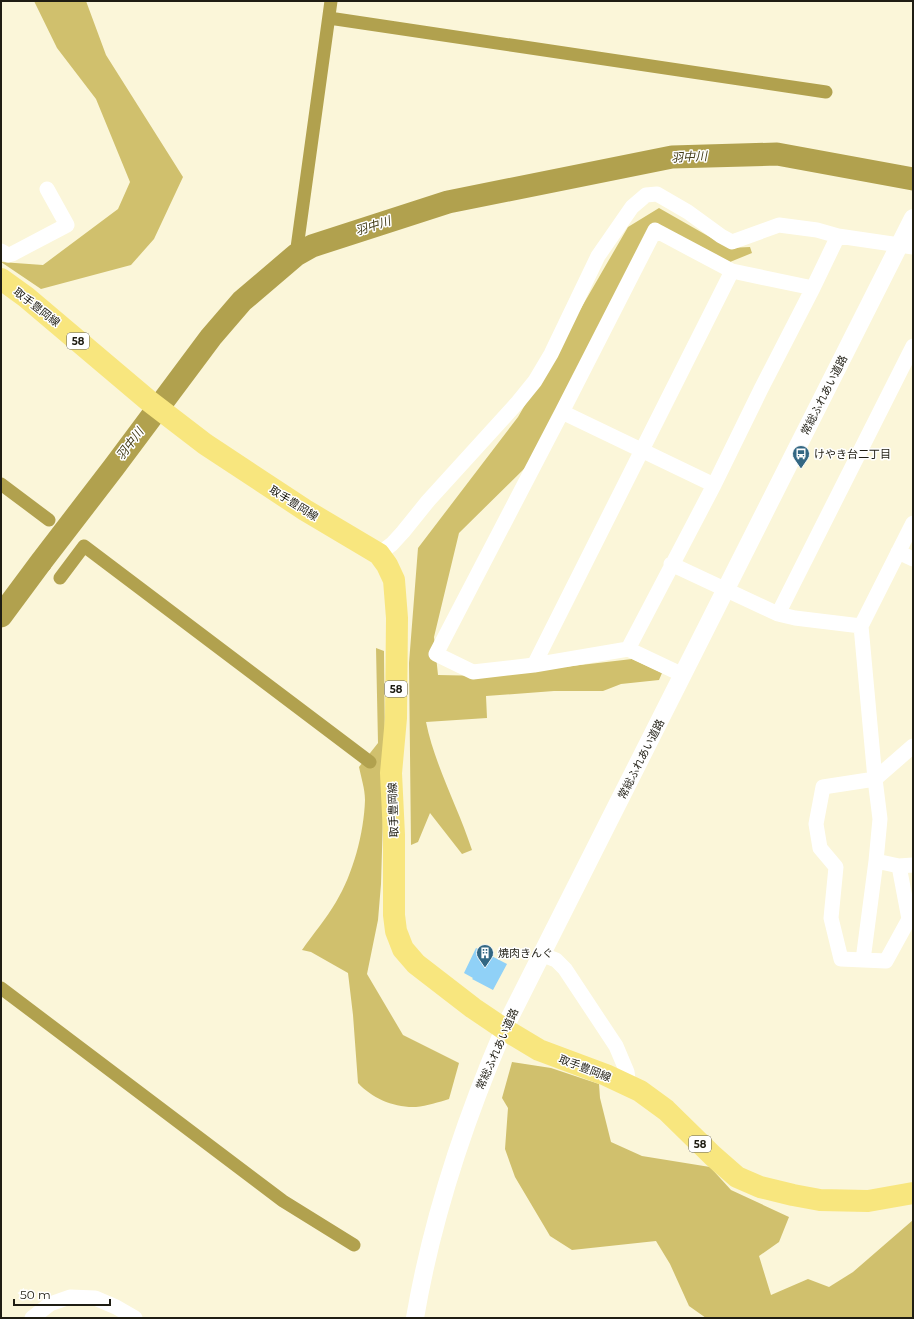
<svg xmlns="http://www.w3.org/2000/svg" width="914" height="1319" viewBox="0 0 914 1319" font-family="Montserrat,'Noto Sans JP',sans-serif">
<rect width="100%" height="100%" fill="#fbf6d9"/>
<path fill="#d0c06d" d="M34,1H86L106,55L183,177L154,239L131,265L41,289L1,262L43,265L118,209L130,182L96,99L57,48Z
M659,208L729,248L750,247L752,253L730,262L655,224L529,464L459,533L434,637L438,675L486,676L632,659L662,673L659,680L621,684L603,691H554L486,696L487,718L426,722C435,766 458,807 472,850L462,854L430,813L418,842L411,845L409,663L418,548L518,417L628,227Z
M376,648L384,651L385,750L381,884L378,920L367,974L403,1035L459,1063L449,1099C439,1102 427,1106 416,1107C394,1108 372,1098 358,1083L353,1015L348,973L311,952L302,950C313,934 326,919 336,902C353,874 364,833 365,800C365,789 361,777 359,767L378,743Z
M512,1062L551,1068L599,1084L600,1098L611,1142L642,1156L710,1167L731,1190L789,1217L779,1242L759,1256L771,1295L808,1279L829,1287L853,1272L913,1220V1318H706L689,1306L670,1264L656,1241L572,1250L550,1236L515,1177L505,1149L508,1108L502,1098Z"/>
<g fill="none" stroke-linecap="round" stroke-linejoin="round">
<path stroke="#b1a14e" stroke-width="13" d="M329,18L826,92
M296,255L331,1
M1,484L49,520
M64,531L65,532
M41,562L45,565
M60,578L84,546L370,762
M1,988L283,1201L354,1245"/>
<path stroke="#b1a14e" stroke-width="23" d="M1,616L41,562L114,467L211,337L242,301L296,255L312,246L448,202L672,157L777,154L913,179"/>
</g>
<path fill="#90d1f7" d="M476,948L507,964L493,990L472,979L473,978L464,973Z"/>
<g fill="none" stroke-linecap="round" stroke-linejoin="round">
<path stroke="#fff" stroke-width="15" d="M1,251L8,255L12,254L67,225L47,189
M562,412L714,485
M898,552L913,559
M379,554L392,544L403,532L428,501L518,402L535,381L551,354L598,256L632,207L646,195L657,194L688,212L721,236L732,242L779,225L817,230L838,236L913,247
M671,564L778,614L795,618L861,626
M778,614L913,346
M628,649L714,485L761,389L813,288L838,236
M534,665L732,271
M683,675L628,649L534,665L473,672L436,654L562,412L655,230L732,271L813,288
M876,861L899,866L913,865
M899,866L909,919L886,961L841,959L831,918L836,867L820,848L816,824L823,787L875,779L913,746
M543,955L556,960L565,969L616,1046L627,1072L629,1086
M863,960L876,861L880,819L875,779L861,626L913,523
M32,1318L50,1304L70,1297L95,1298L116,1307L135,1318"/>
<path stroke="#fff" stroke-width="18" d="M415,1318C432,1218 464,1122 504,1029L913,218"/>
<path stroke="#f8e67e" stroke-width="22" d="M1,279L26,297L149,401L205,444L305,510L379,554L387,565L394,580L397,618L396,718L391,773L394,835V915L396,931L403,949L416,964L473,1008L504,1029L539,1050L606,1075L640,1091L666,1110L713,1156L737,1177L760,1187L793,1195L820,1200L868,1201L913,1193"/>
</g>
<defs>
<symbol id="bus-pin" viewBox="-11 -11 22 30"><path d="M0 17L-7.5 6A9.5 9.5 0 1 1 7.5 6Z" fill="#336783" stroke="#fff"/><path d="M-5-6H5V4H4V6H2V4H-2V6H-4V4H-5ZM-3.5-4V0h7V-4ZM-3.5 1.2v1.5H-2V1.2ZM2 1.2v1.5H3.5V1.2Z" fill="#fff"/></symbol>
<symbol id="building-pin" viewBox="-11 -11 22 30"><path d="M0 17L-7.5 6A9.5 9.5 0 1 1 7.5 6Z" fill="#336783" stroke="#fff"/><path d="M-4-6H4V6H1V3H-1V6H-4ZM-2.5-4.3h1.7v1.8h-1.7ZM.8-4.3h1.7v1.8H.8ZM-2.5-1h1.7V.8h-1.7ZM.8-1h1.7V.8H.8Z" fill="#fff"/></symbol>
</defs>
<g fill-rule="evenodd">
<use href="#bus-pin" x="791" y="444" width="20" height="27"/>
<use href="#building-pin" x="475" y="943" width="20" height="27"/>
</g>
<g text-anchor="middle" stroke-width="3" stroke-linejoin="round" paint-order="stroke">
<g fill="#fff" stroke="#62615a" stroke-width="1">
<rect x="67" y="333" width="22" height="16" rx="3"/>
<rect x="385" y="681" width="22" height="16" rx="3"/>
<rect x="689" y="1136" width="22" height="16" rx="3"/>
</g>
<g font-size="10" font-weight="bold" fill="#1f1d13">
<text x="78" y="345">58</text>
<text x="396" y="693">58</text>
<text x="700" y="1148">58</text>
</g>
<g font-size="11" fill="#1f1d13" stroke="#fff">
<text transform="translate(37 307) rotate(38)" y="4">取手豊岡線</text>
<text transform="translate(824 395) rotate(-63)" y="4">常総ふれあい道路</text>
<text transform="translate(294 503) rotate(32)" y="4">取手豊岡線</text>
<text transform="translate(641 759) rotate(-63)" y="4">常総ふれあい道路</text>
<text transform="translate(393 810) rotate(-92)" y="4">取手豊岡線</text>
<text transform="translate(497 1049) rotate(-66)" y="4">常総ふれあい道路</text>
<text transform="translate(585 1068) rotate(21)" y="4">取手豊岡線</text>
</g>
<g font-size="11" fill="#1f1d13" stroke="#fff" text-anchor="start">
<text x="814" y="458">けやき台二丁目</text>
<text x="498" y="957">焼肉きんぐ</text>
</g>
<g font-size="12" font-style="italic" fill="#423b17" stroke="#fff">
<text transform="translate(689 157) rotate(-3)" y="4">羽中川</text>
<text transform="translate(373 226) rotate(-18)" y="4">羽中川</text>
<text transform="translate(130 444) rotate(-53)" y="4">羽中川</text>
</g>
</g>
<rect width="914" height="1319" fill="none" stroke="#1f1d13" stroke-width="4"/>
<path d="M14 1299v6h96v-6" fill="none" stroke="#1f1d13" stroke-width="2"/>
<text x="20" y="1299" font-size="12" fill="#1f1d13" stroke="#ffffff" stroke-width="3" paint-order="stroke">50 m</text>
</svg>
